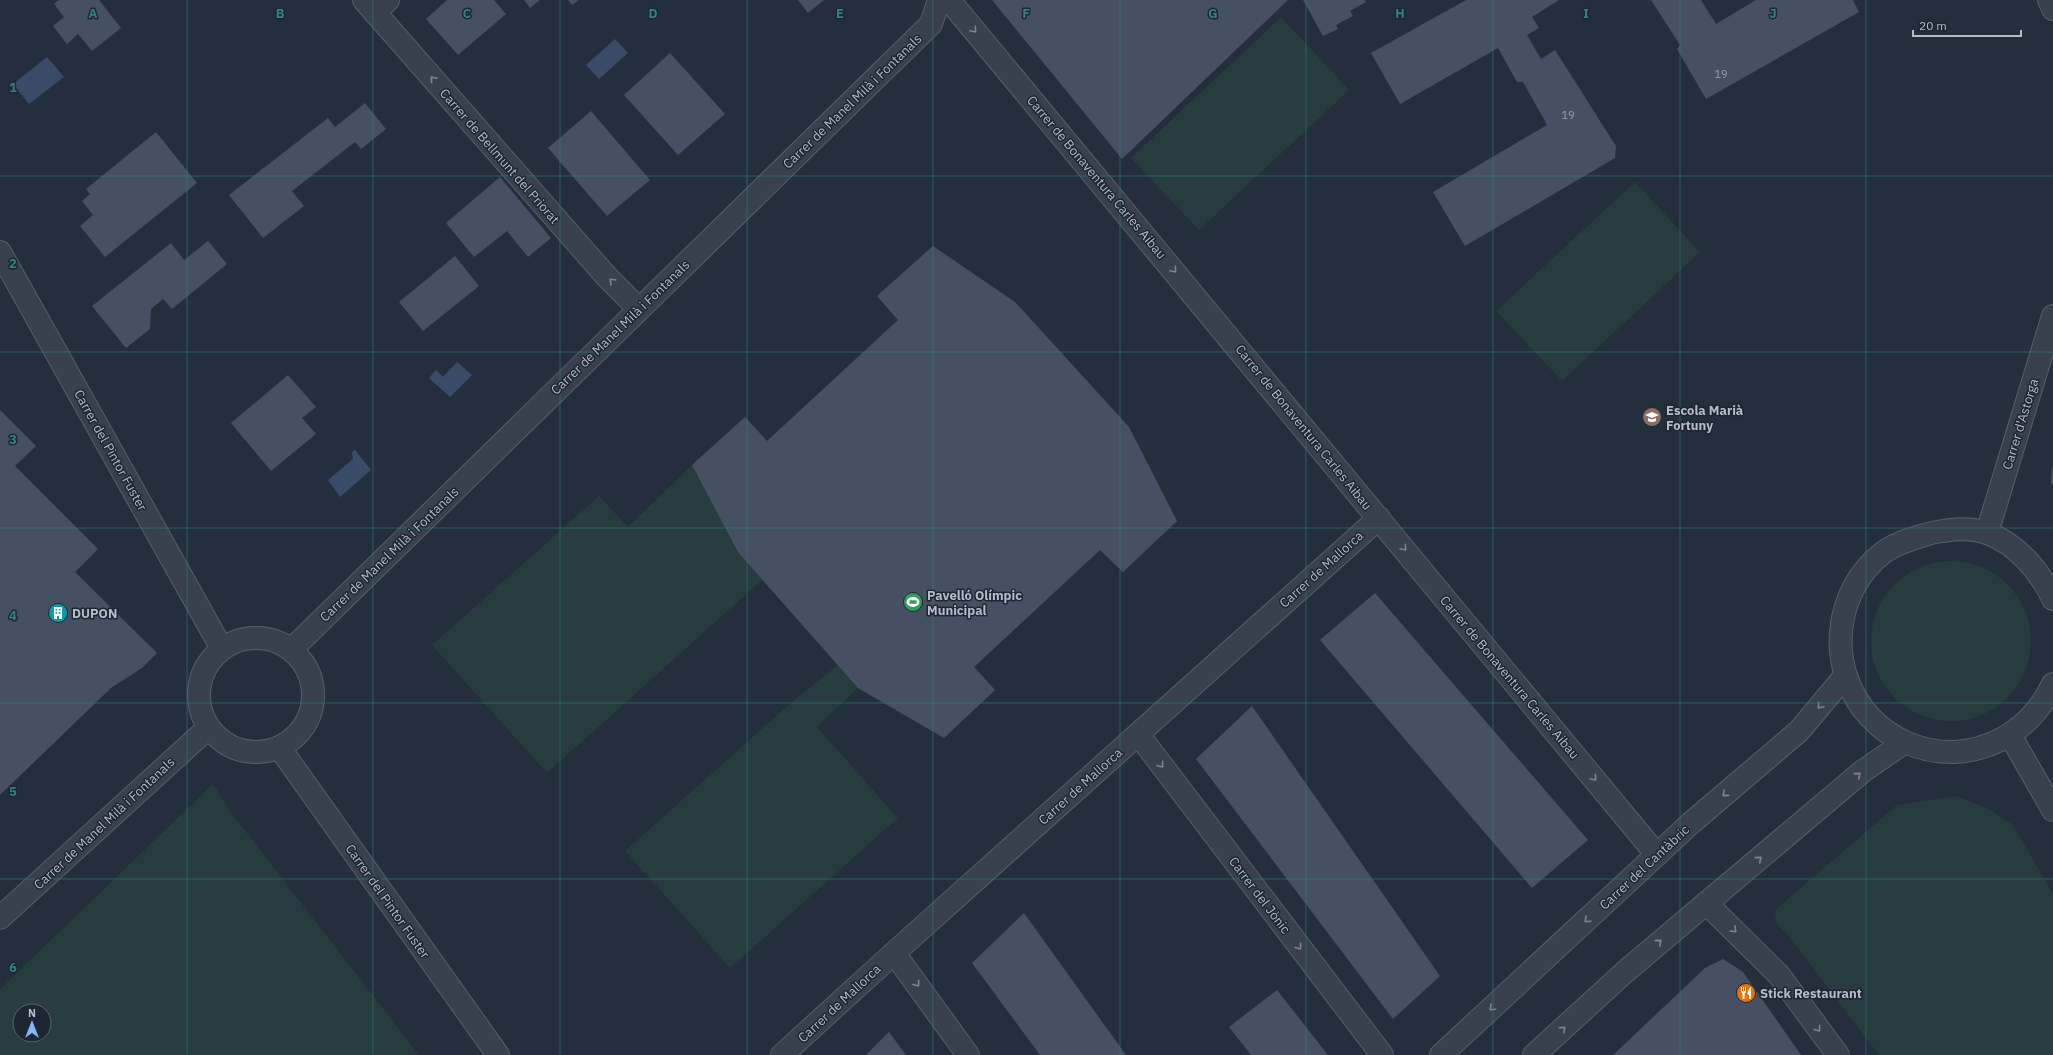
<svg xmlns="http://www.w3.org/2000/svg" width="2053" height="1055" viewBox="0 0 2053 1055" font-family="'IBM Plex Sans',sans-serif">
<rect width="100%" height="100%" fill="#242f3e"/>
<path fill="#263c3f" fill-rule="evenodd" d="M1281,17L1349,90L1199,230L1131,158Z
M1635,182L1700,252L1562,381L1496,311Z
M933,246L1015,302L1129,427L1177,521L1123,572L1100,550L974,666L995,690L944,738L858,688L817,727L898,818L730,968L625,851L793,701L838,665L762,580L547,773L432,645L599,496L628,527L692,465L745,417L767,441L898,320L877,296Z
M1871 641a80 80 0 1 1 160 0a80 80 0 1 1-160 0Z
M213,784L233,815L419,1055H0V989ZM20,1011H44V1035H20Z
M1956,796L1987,808L2013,825L2053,894V1055H1879L1788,935L1776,923L1775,910L1897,805Z"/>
<path fill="#394c67" d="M615,39L628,53L599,79L586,65Z
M47,57L64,77L29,104L13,84Z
M457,362L472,375L450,397L429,378L436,370L443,377Z
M355,450L371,470L340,497L328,480L353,459L352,452Z"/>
<path fill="#455162" d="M59,0H99L121,28L92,51L78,34L67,44L53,26L64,17L54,4Z
M447,0H494L506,14L458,55L426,19Z
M524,0H540L530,8Z
M568,0H579L572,5Z
M798,0H824L808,13Z
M992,0H1288L1122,159Z
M1303,0H1365L1366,2L1350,11L1353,16L1336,25L1338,29L1323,36Z
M1466,0H1559L1532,17L1539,28L1527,35L1541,59L1555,50L1616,146L1615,158L1465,246L1433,192L1547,125L1523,82H1517L1498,48L1400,104L1371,53Z
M1651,0H1701L1716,24L1756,0H1853L1859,12L1706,99L1677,49L1680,45Z
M670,53L725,114L678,155L624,95Z
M365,103L386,129L361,149L355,142L292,191L304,206L263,238L229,195L328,118L335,127Z
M591,111L650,180L607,216L548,148Z
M156,132L197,183L105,257L80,226L93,215L82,201L90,194L86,189Z
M500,177L551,238L528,257L507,231L474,257L446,223Z
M208,241L227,264L172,309L163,299L151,309L150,329L126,348L92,306L171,243L184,260Z
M933,246L1015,302L1129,427L1177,521L1123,572L1100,550L974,667L995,690L944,738L858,688L738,552L692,465L745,417L767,441L898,320L877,296Z
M455,256L479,286L423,331L399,302Z
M288,375L316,407L302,418L316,434L271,471L231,423Z
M0,410L36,446L15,466L98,549L75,572L157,653L142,668L111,688L0,795Z
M2052,468H2053V485L2051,483Z
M1375,593L1588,840L1532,888L1320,640Z
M1252,706L1440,976L1393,1019L1196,759Z
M1024,913L1126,1055H1040L972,963Z
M1723,959L1743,972L1801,1055H1613L1705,968Z
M1277,990L1328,1055H1251L1229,1027Z
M889,1032L906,1055H866Z"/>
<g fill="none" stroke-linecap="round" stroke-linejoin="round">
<defs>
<path id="minor" d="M364,0L607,277L639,309
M949,0L1657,855
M2049,0L2053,9
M375,13L388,0
M0,252L222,649
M1987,533L2053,316
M2053,599C2040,571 2017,544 1987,533C1967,526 1940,530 1921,536C1908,540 1895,544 1884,552C1832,591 1826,670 1870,717C1891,740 1923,753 1955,752C1999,749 2034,724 2053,684
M199 695a57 57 0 1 1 114 0a57 57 0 1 1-114 0Z
M292,649L931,24L939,0
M1138,734L1382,1055
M2010,735L2053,810
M279,747L498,1055
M1706,903L1779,975L1838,1055
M0,918L208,728
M894,953L968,1055
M782,1055L894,953L1379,518
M1441,1055L1691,823L1799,731L1845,676
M1534,1055L1626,971L1863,771L1905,742"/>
</defs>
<use href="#minor" stroke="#565f6c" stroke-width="24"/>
<use href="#minor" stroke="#38414e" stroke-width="22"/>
</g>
<defs><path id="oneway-chevron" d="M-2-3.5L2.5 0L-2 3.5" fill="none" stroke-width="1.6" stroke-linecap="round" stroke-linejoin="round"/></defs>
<g stroke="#7c8592">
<use href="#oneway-chevron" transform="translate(974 30) rotate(50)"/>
<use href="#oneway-chevron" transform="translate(433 79) rotate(-131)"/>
<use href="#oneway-chevron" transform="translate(1174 270) rotate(50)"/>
<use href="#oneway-chevron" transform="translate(612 281) rotate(-135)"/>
<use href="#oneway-chevron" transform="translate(1404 548) rotate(50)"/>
<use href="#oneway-chevron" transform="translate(1820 706) rotate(130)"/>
<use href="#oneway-chevron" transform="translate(1161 765) rotate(53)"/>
<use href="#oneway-chevron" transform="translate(1858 775) rotate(-40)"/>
<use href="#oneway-chevron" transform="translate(1594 778) rotate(50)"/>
<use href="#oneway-chevron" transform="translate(1725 794) rotate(139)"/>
<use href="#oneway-chevron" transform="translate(1759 859) rotate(-40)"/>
<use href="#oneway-chevron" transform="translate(1587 920) rotate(137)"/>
<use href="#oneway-chevron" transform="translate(1734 930) rotate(45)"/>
<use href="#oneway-chevron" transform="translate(1659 942) rotate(-40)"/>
<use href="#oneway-chevron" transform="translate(1299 947) rotate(53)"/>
<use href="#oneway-chevron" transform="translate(917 984) rotate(54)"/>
<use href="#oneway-chevron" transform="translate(1492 1008) rotate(137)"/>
<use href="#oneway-chevron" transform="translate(1563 1029) rotate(-42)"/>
<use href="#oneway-chevron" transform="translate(1818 1029) rotate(53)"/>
</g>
<path fill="none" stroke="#308480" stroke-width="1" stroke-opacity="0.55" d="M187,0V1055M373,0V1055M560,0V1055M747,0V1055M933,0V1055M1120,0V1055M1306,0V1055M1493,0V1055M1680,0V1055M1866,0V1055M0,176H2053M0,352H2053M0,528H2053M0,703H2053M0,879H2053"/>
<defs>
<symbol id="school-disc" viewBox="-11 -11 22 22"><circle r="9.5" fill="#8d6e63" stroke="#1d2633"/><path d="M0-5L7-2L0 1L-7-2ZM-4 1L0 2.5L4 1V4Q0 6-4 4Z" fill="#fff"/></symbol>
<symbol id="stadium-disc" viewBox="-11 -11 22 22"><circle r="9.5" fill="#2e9e5b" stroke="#1d2633"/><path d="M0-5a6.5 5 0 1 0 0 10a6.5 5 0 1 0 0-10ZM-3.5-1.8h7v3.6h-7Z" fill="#fff"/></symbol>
<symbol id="building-disc" viewBox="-11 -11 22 22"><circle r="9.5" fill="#0f9aa8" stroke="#1d2633"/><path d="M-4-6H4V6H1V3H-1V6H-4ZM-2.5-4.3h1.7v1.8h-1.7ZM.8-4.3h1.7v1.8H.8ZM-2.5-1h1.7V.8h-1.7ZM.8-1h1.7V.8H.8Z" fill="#fff"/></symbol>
<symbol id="restaurant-disc" viewBox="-11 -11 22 22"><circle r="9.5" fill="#e8710a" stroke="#1d2633"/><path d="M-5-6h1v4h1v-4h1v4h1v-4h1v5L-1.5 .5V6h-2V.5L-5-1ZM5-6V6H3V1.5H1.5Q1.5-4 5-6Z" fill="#fff"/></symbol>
</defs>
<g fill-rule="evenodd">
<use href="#school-disc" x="1641" y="406" width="22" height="22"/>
<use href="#stadium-disc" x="902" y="591" width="22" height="22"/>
<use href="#building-disc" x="47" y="602" width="22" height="22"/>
<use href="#restaurant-disc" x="1735" y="982" width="22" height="22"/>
</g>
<g text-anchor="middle" stroke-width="3" stroke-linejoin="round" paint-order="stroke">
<g font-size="11" fill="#98a1af">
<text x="1721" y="78">19</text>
<text x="1568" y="119">19</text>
</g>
<g font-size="13" fill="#b4bcc9" stroke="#1d2633">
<text transform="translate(852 101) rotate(-44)" y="5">Carrer de Manel Milà i Fontanals</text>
<text transform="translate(500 156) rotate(49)" y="5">Carrer de Bellmunt del Priorat</text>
<text transform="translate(1097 177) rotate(50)" y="5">Carrer de Bonaventura Carles Aibau</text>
<text transform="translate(620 327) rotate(-44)" y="5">Carrer de Manel Milà i Fontanals</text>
<text transform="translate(2020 424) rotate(-73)" y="5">Carrer d'Astorga</text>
<text transform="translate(1304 427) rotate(51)" y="5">Carrer de Bonaventura Carles Aibau</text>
<text transform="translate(111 450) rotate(61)" y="5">Carrer del Pintor Fuster</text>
<text transform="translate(389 554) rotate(-44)" y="5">Carrer de Manel Milà i Fontanals</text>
<text transform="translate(1321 569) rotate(-42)" y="5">Carrer de Mallorca</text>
<text transform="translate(1510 677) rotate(50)" y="5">Carrer de Bonaventura Carles Aibau</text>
<text transform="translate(1080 786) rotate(-42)" y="5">Carrer de Mallorca</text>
<text transform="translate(104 823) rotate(-43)" y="5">Carrer de Manel Milà i Fontanals</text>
<text transform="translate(1644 867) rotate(-43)" y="5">Carrer del Cantàbric</text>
<text transform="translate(1260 895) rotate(53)" y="5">Carrer del Jònic</text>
<text transform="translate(388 901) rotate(55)" y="5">Carrer del Pintor Fuster</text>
<text transform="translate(839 1003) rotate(-43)" y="5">Carrer de Mallorca</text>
</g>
<g font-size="13" font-weight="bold" fill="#b4bcc9" stroke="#1d2633" text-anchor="start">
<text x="1666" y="415">Escola Marià<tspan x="1666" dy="15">Fortuny</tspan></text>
<text x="927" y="600">Pavelló Olímpic<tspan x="927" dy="15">Municipal</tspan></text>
<text x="72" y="618">DUPON</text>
<text x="1760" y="998">Stick Restaurant</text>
</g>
</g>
<g font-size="13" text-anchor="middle" font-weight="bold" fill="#308480" stroke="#1d2633" stroke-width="3" stroke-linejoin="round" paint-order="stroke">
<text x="93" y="18">A</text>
<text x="280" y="18">B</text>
<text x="467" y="18">C</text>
<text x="653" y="18">D</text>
<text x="840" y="18">E</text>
<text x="1026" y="18">F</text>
<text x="1213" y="18">G</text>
<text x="1400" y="18">H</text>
<text x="1586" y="18">I</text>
<text x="1773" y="18">J</text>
<text x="13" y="92">1</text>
<text x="13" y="268">2</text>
<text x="13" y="444">3</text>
<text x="13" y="620">4</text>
<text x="13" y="796">5</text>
<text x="13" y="972">6</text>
</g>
<g transform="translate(32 1023)"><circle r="19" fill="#1d2633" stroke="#59626f"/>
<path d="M0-3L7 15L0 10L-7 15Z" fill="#8ab4f8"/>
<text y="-6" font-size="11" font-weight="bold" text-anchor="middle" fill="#b4bcc9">N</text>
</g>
<path d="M1913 30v6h108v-6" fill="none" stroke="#b4bcc9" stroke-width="2"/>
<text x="1919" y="30" font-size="12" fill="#b4bcc9" stroke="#1d2633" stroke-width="3" paint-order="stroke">20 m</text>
</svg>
